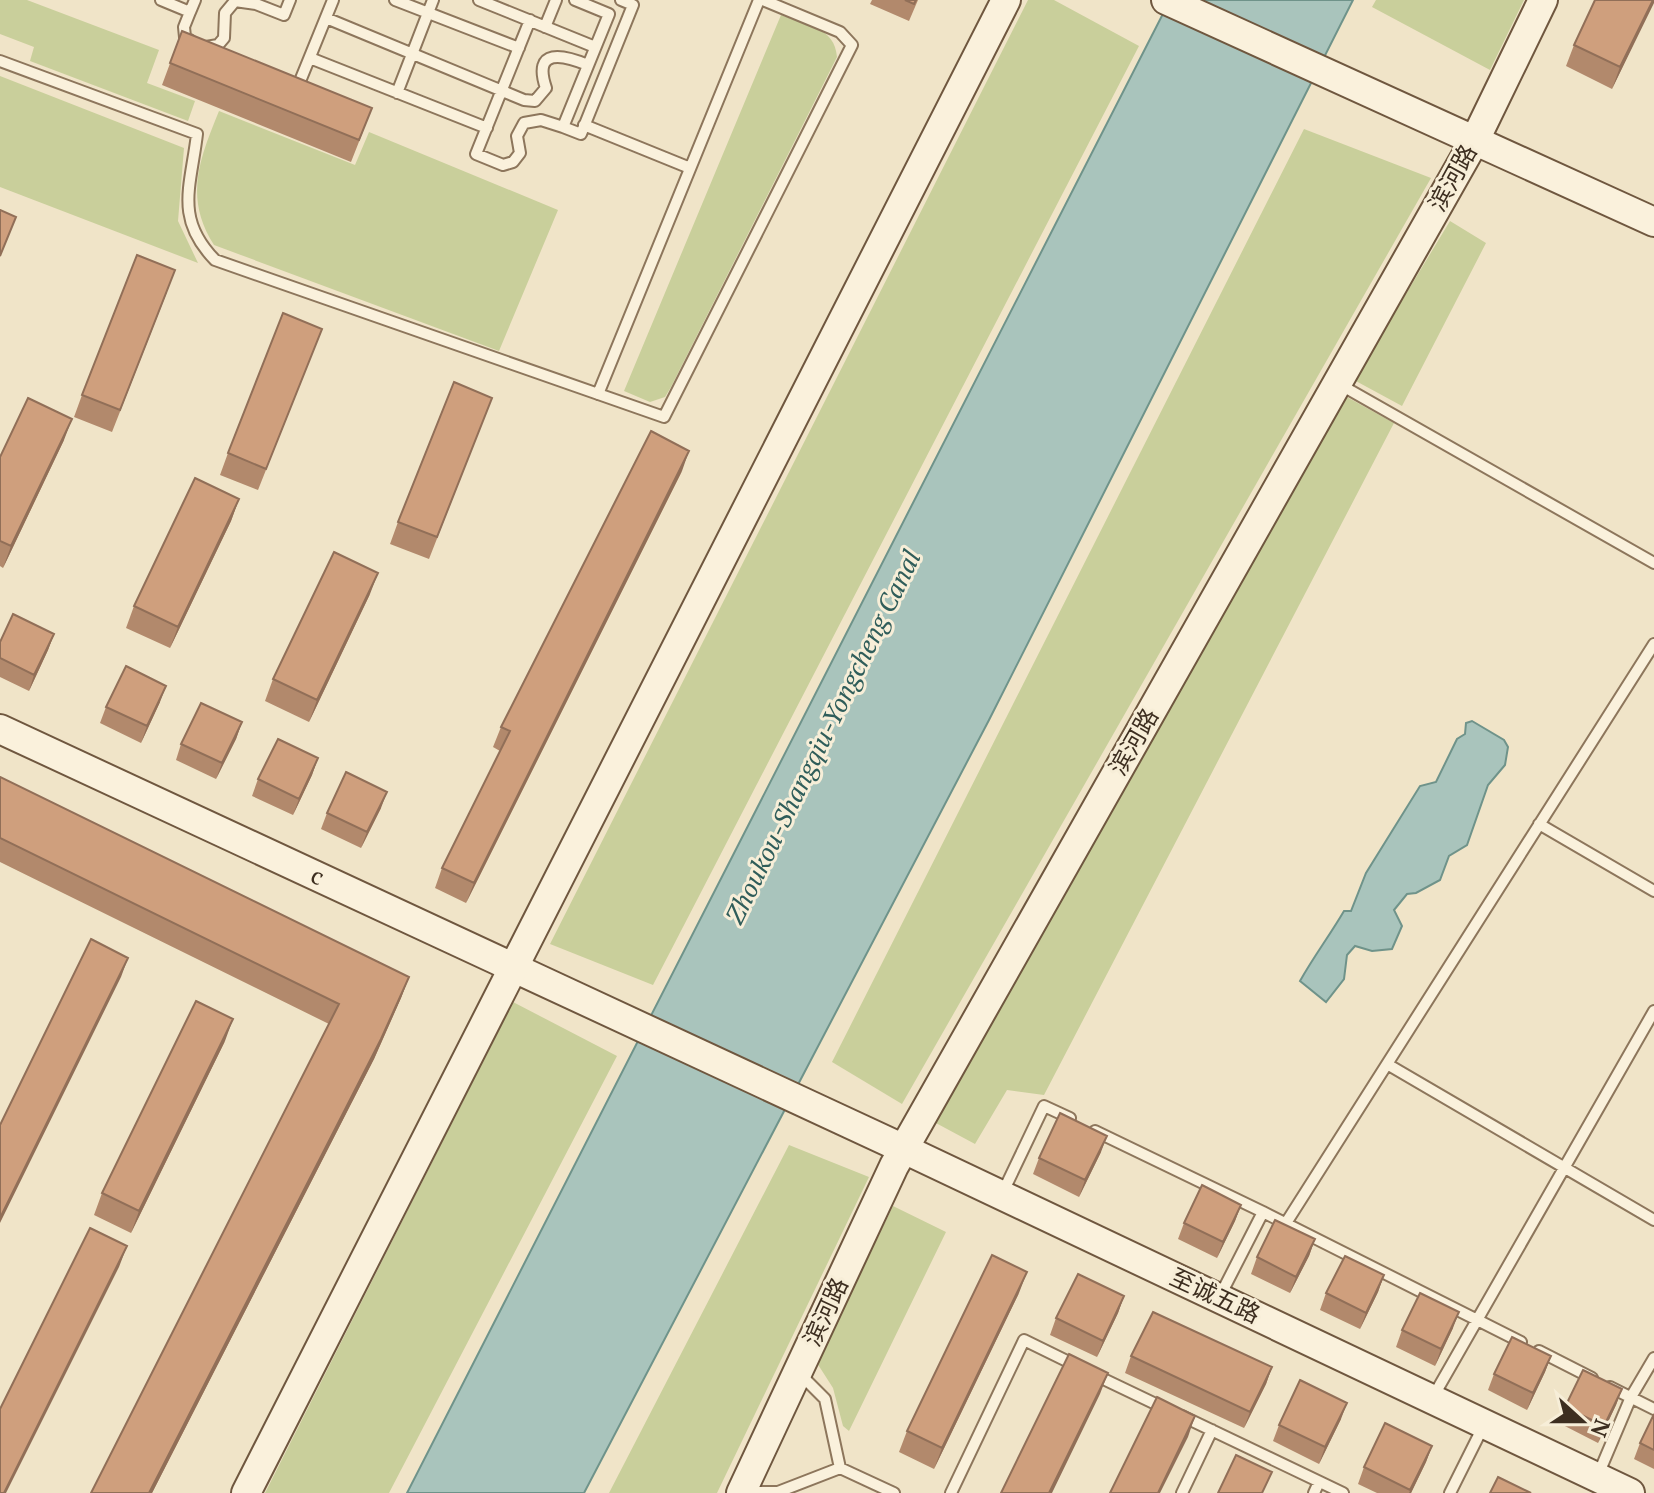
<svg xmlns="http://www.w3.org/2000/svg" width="1654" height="1493" viewBox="0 0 1654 1493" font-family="'PT Serif','Noto Sans SC',serif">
<rect width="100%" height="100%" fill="#f0e4c8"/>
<path fill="#c9cf9b" d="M0,0H27L159,50L147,83L195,101L188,121L30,61L34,47L0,34Z
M1028,0H1054L1139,46L653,985L550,944Z
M1376,0H1524L1490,70L1372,7Z
M781,15C806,25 835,27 837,57L671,387L665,397L650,402L624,391Z
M0,76L184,148L178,221L198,263L0,187Z
M219,111L355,165L369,132L558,210L499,351L214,245C184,198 199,160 219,111Z
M1304,129L1431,178L902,1104L832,1062Z
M1450,221L1486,243L1402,406L1354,380Z
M1345,396L1394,423L1044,1095L1007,1090L975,1144L934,1122Z
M513,1002L617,1056L389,1493H265Z
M789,1145L869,1177L717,1493H609Z
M893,1206L946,1232L849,1431L843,1426L833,1388L817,1363Z"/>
<path fill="#a9c4bc" stroke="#6f938a" stroke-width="2" d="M1170,0H1353L989,720L584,1493H407Z
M1472,721L1504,740L1508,747L1505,765L1488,785L1467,845L1449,856L1440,880L1416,893L1407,894L1394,910L1402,926L1392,949L1372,951L1355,946L1347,955L1344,979L1326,1002L1300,981C1314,956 1330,935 1344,911H1351L1366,873L1420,786L1436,782L1457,739L1465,734L1466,723Z"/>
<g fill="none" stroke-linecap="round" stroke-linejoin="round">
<defs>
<path id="lane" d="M161,0L190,12L195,0
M395,0L519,48
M479,0L595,47
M575,0L609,14L563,127L581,134L633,5L621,0
M190,12L184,27L185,37L191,41
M326,18L524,100L535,101L546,88C532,47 564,55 588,65
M530,20L476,154L503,165L513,162L520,153L517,136L524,123L541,120L563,127
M545,27L556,0
M206,47L218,45L224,38L225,13L235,1L256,4L284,15L290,0
M310,58L487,128
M0,61L197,134C191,186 174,218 215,260L664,417L852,45L840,32L763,0
M296,91L333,0
M397,93L433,0
M584,125L690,168
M1339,384L1654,563
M598,394L759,0
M1539,824L1654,891
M1387,1064L1654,1220
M1095,1131L1263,1212
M1003,1192L1044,1106L1070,1118
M1286,1223L1654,644
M1220,1296L1263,1212L1521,1342
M1539,1351L1592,1378
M799,1373L825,1399L840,1468L894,1493
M1095,1375L1164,1408
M1610,1387L1654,1409
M1433,1397L1654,1011
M1182,1416L1343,1493
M1598,1475L1631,1397L1654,1358
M747,1492H778L840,1468
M951,1493L1024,1340L1077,1366
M1182,1493L1212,1430
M1314,1493L1319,1482
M1450,1493L1483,1427"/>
<g id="secondary">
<path d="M1166,0L1654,222"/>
<path id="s1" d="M0,729L904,1149L1630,1493"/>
<path d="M246,1493L1006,0"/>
<path d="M741,1493L894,1166L1475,140L1543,0"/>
</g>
</defs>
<use href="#lane" stroke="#8d765c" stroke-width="14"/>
<use href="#secondary" stroke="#6f573f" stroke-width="32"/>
<use href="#lane" stroke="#faf1dc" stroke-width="10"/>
<use href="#secondary" stroke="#faf1dc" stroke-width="28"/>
</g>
<path fill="#b2896c" d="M872,0H918L909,21L870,4Z
M1654,0L1612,89L1566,66L1574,45Z
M182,31L364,129L351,162L162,85Z
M167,292L112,432L74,417L82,395Z
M322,329L258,490L220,475L228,453Z
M492,398L429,559L390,544L398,522Z
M64,440L3,568L0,566V457Z
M682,471L466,903L435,888L442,868L500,751L493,747L501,727Z
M239,499L231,521L170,648L126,628L134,606Z
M370,594L309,722L265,701L273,679Z
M54,634L48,650L29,691L0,677V642Z
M160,702L141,743L100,723L106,707Z
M242,722L236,739L216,779L176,760L181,744Z
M318,758L312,775L293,815L252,796L258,779Z
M0,777L409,977L401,998L374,1059L152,1493H91L329,1024L0,862Z
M381,808L361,848L321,829L327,813Z
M225,1041L131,1233L94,1215L102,1193Z
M1101,1152L1079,1197L1033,1174L1039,1158Z
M1241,1205L1235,1221L1217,1258L1178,1239L1184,1223Z
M1315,1239L1309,1256L1290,1293L1251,1274L1257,1257Z
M1384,1275L1378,1292L1360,1329L1320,1310L1326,1293Z
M1019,1293L934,1469L899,1452L907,1431Z
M1124,1296L1118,1313L1097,1357L1050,1335L1056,1318Z
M1453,1328L1435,1366L1396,1347L1402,1330Z
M1131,1356L1272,1367L1266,1384L1244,1428L1125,1373Z
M1551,1356L1545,1372L1527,1410L1488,1390L1494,1374Z
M1622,1389L1616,1405L1598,1443L1559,1423L1565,1407Z
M1654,1414V1469L1634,1459L1640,1443Z
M1341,1419L1319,1464L1273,1441L1279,1425Z
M1432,1446L1426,1462L1411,1493H1377L1358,1484L1364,1467Z"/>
<path fill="#916f58" d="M1653,0H1654V3L1612,89L1620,67Z
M72,419L64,440L3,568L11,546Z
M689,451L682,471L466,903L474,883Z
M239,499L231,521L170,648L178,627Z
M378,573L370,594L309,722L317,700Z
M54,634L48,650L29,691L34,675Z
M166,686L160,702L141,743L147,726Z
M242,722L236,739L216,779L222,763Z
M318,758L312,775L293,815L299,799Z
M387,792L381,808L361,848L367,832Z
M128,958L121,977L0,1223V1218Z
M409,977L401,998L374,1059L152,1493H149Z
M233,1019L225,1041L131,1233L139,1211Z
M1107,1136L1101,1152L1079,1197L1085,1180Z
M1241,1205L1235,1221L1217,1258L1223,1242Z
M1315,1239L1309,1256L1290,1293L1296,1277Z
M127,1246L119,1267L6,1493H4Z
M1027,1272L1019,1293L934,1469L942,1448Z
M1384,1275L1378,1292L1360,1329L1366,1313Z
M1124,1296L1118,1313L1097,1357L1103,1341Z
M1459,1312L1453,1328L1435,1366L1441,1349Z
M1551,1356L1545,1372L1527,1410L1533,1393Z
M1272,1367L1266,1384L1244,1428L1250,1412Z
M1108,1373L1100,1394L1052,1493H1049Z
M1622,1389L1616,1405L1598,1443L1604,1426Z
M1347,1403L1341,1419L1319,1464L1325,1447Z
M1195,1416L1188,1437L1160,1493H1158Z
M1432,1446L1426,1462L1411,1493H1409Z"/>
<path fill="#cf9f7d" stroke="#916f58" stroke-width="2" d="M905,0H916L914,4Z
M1595,0H1653L1620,67L1574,45Z
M182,31L372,108L359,140L170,63Z
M0,210L16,217L0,256Z
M137,255L175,270L120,410L82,395Z
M283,313L322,329L266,469L228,453Z
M454,382L492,398L437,537L398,522Z
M28,398L72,419L11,546L0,541V457Z
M651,431L689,451L474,883L442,868L510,731L501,727Z
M195,478L239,499L178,627L134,606Z
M334,552L378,573L317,700L273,679Z
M13,614L54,634L34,675L0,658V642Z
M126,666L166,686L147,726L106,707Z
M201,703L242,722L222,763L181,744Z
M278,739L318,758L299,799L258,779Z
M346,772L387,792L367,832L327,813Z
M0,777L409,977L381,1039L149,1493H91L339,1004L0,838Z
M91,939L128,958L0,1218V1125Z
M196,1001L233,1019L139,1211L102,1193Z
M1060,1113L1107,1136L1085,1180L1039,1158Z
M1202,1185L1241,1205L1223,1242L1184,1223Z
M1275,1220L1315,1239L1296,1277L1257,1257Z
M90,1228L127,1246L4,1493H0V1409Z
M992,1255L1027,1272L942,1448L907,1431Z
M1345,1256L1384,1275L1366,1313L1326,1293Z
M1078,1274L1124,1296L1103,1341L1056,1318Z
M1420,1293L1459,1312L1441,1349L1402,1330Z
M1153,1312L1272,1367L1250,1412L1131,1356Z
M1512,1337L1551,1356L1533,1393L1494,1374Z
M1069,1354L1108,1373L1049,1493H1001Z
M1583,1370L1622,1389L1604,1426L1565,1407Z
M1300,1380L1347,1403L1325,1447L1279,1425Z
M1157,1397L1195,1416L1158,1493H1110Z
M1654,1414V1450L1640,1443Z
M1385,1423L1432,1446L1410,1490L1364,1467Z
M1236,1455L1272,1472L1262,1493H1218Z
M1498,1477L1531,1493H1490Z"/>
<g text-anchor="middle" stroke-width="6" stroke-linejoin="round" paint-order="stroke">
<g font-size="24" fill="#3d2e20" stroke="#f7eed8">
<text transform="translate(1453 178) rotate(-61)" y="8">滨河路</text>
<text transform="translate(1134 742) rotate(-60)" y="8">滨河路</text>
<text dy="8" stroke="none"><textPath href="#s1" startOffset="350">c</textPath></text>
<text transform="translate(1215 1296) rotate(25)" y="8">至诚五路</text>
<text transform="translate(826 1312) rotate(-65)" y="8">滨河路</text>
</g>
<g font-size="26" font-style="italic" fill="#2f5d5a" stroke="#f7eed8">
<text transform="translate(823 737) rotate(-64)" y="9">Zhoukou-Shangqiu-Yongcheng Canal</text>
</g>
</g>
<g transform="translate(1582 1421) rotate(111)" stroke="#f7eed8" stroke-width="6" paint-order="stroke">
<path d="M0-6L14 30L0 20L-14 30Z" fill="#3d2e20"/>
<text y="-12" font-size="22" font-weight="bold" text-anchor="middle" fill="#3d2e20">N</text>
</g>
</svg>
